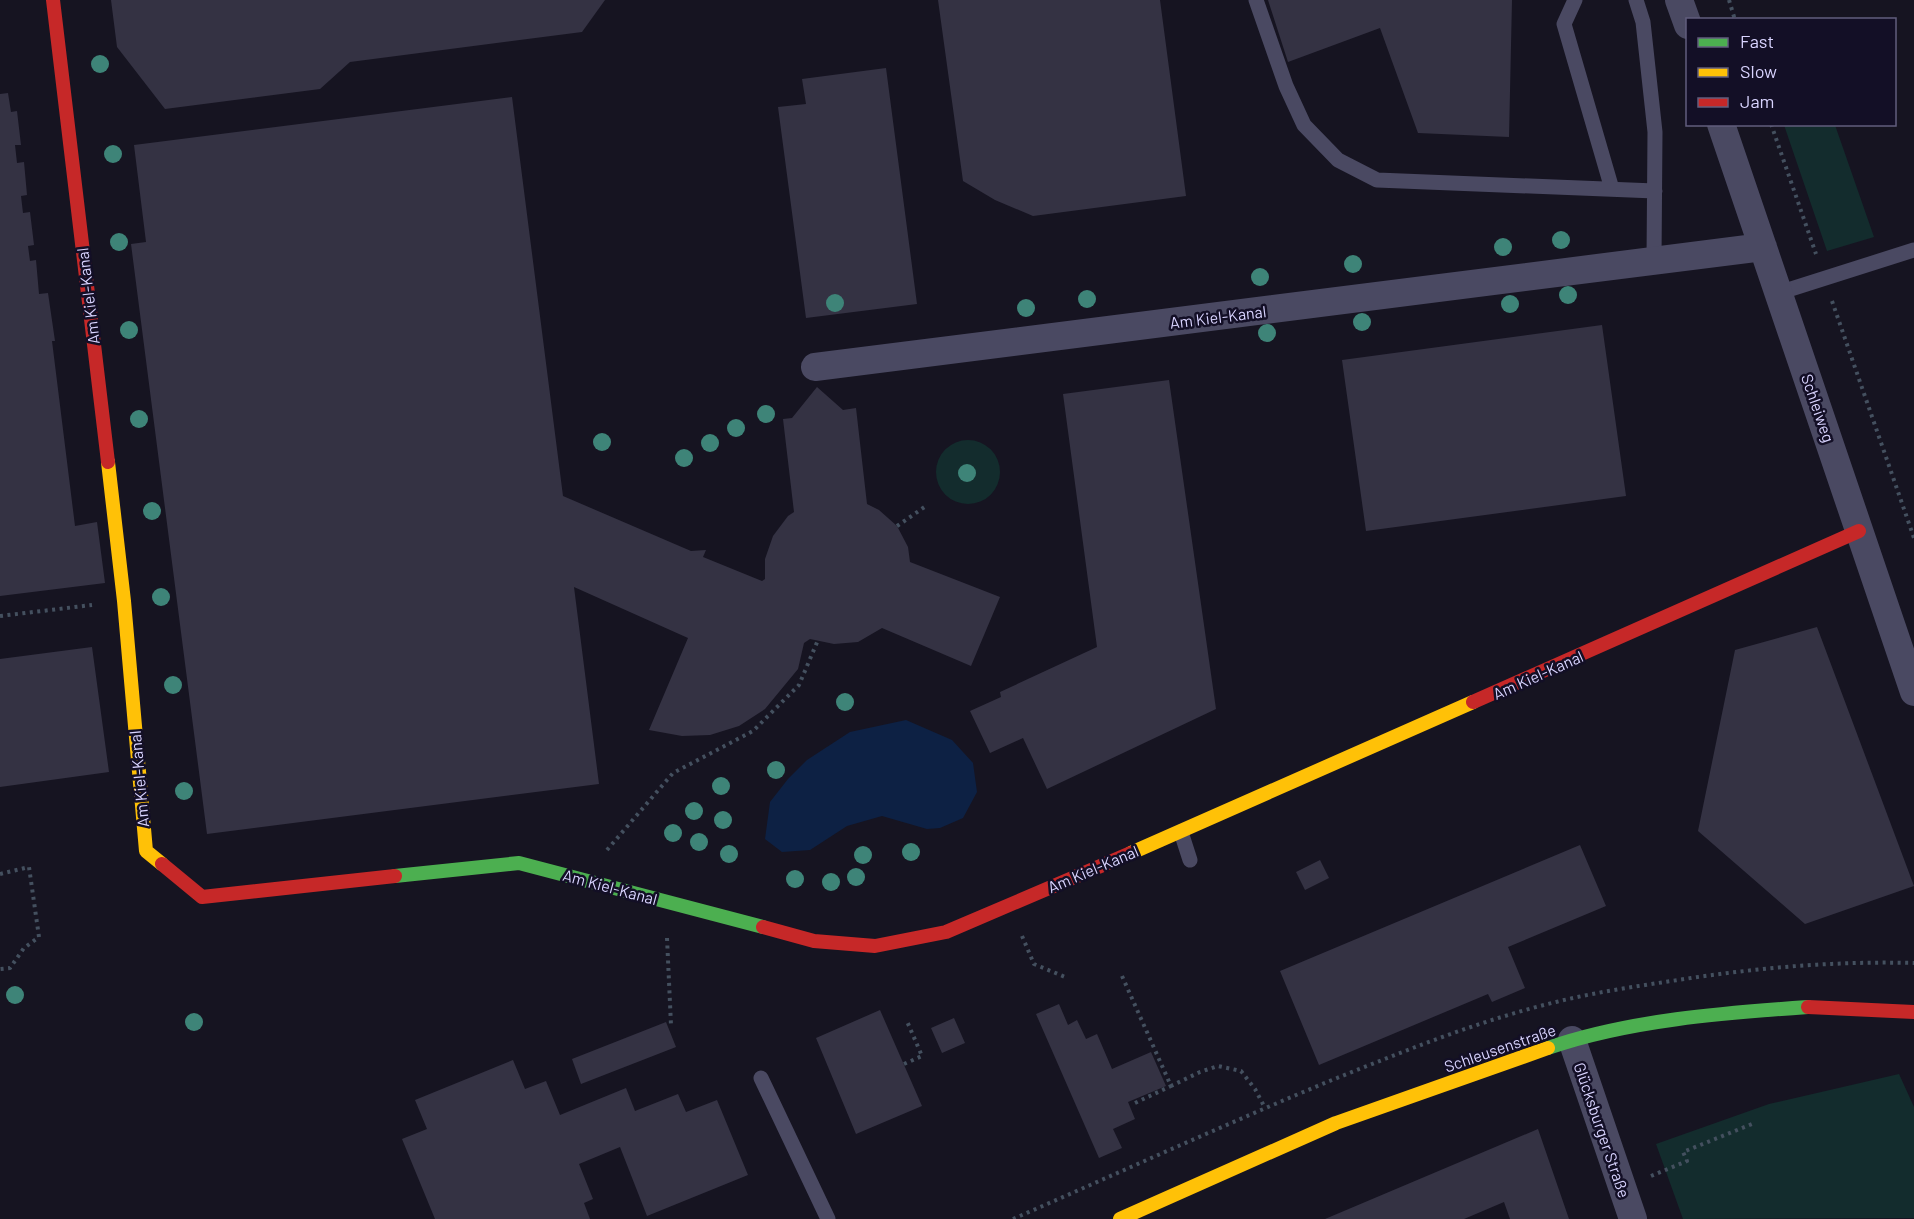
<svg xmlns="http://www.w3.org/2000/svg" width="1914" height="1219" viewBox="0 0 1914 1219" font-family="Barlow,sans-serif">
<rect width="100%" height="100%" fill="#161421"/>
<path fill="#132c2d" d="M1784,125H1835L1874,237L1827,251Z
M936 472a32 32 0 1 1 64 0a32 32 0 1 1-64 0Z
M1899,1074L1914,1107V1218L1683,1219L1656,1144L1769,1104Z"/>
<path fill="#0d2144" d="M906,720L952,740L973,763L977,792L963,818L940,828L927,829L882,816L847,826L810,850L782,852L765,839L770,802L788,779L807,760L850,732Z"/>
<path fill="#343243" d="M111,0H605L582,32L350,62L320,89L165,109L117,47Z
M938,0H1160L1186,196L1033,216L995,200L963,181Z
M1268,0H1512L1509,137L1418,133L1380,28L1288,62Z
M886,68L917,304L806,318L778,107L806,104L802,79Z
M8,93L11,112L17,111L21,145H15L17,163L24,162L27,195L21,196L23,213L30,212L34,245L28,246L30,261L36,260L39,294L48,293L55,341H52L75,526L97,522L105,583L0,596V94Z
M512,97L563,496L691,551L706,550L703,557L762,581L765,579V559L773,536L788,516L794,512L783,419L792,418L817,387L843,410L856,408L867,504L879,510L897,526L908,547L910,562L1000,597L971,666L882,628L858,642L834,644L810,639L804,643L798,669L765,709L739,726L710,735L682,736L649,730L688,638L574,587L599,784L207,834L131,244L146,242L134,145Z
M1602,325L1626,496L1366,531L1342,360Z
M1169,380L1216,709L1047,789L1023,738L990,753L970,711L1001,697L1000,692L1097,647L1063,394Z
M1817,627L1914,886L1805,924L1698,831L1735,650Z
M92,647L109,772L0,787V659Z
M1580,845L1606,906L1508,947L1525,988L1492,1002L1488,994L1319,1065L1280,971Z
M1320,860L1329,878L1305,890L1296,872Z
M1059,1004L1068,1025L1077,1020L1086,1039L1097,1034L1112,1069L1151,1052L1166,1086L1128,1102L1135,1119L1113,1129L1122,1148L1099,1158L1036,1014Z
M880,1010L922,1106L856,1134L816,1038Z
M954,1018L965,1043L942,1053L931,1028Z
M666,1022L676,1047L581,1084L572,1059Z
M513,1060L525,1089L546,1081L560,1115L626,1088L635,1111L678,1094L686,1112L717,1100L748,1175L647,1216L620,1147L579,1164L593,1199L584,1203L590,1219H435L402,1139L427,1129L415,1100Z
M1538,1129L1569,1219H1510L1504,1202L1464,1219H1325Z"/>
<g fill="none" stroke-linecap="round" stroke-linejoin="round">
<path stroke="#44505f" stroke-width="4" stroke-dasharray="3 4.5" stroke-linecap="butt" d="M1729,0L1735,20
M1771,124L1816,254
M1832,301L1914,538
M897,526L926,506
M0,616L92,605
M607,850L673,773L753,731L799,685L818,640
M0,874L29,867L39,937L24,948L10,968L0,969
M1022,936L1034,964L1065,977
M667,938L671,1025
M1122,976L1171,1086L1200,1072L1218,1066L1241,1071L1255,1089L1265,1108
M904,1064L922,1056L906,1019
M1135,1103L1171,1086
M1651,1176L1687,1161L1683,1152L1752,1124
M1013,1219C1118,1173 1222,1126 1327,1082C1402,1052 1477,1021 1556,1002C1600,991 1646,985 1691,978C1766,967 1839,961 1914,963"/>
<path stroke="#4a4962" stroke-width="15" d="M1256,0L1286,86L1304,125L1338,160L1377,180L1655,191
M1575,0L1564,24L1612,189
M1636,0L1643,22L1655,132L1654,261
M1778,293L1914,250
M1181,832L1190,860
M761,1078L828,1219"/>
<path stroke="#4a4962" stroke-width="28" d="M1679,0L1688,25
M1721,124L1914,692
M815,367L1763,247
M1572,1040L1633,1219"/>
<path stroke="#4caf50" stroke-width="14" d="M395,876L519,863L763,927
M1548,1048C1628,1020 1724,1013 1808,1007"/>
<path stroke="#ffc107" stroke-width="14" d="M108,462L124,601L146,851L162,864
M1131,853L1473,702
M1120,1219L1336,1123L1548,1048"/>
<path stroke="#c62828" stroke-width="14" d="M53,0L108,462
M1473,702L1859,531
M162,864L202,897L395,876
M763,927L814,941L875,946L946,932L1131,853
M1808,1007L1914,1012"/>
</g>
<g fill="#3e8478">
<circle cx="100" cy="64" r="9"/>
<circle cx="113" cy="154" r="9"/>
<circle cx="1561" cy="240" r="9"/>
<circle cx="119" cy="242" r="9"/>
<circle cx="1503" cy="247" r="9"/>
<circle cx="1353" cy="264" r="9"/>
<circle cx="1260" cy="277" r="9"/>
<circle cx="1568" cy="295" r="9"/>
<circle cx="1087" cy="299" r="9"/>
<circle cx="835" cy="303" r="9"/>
<circle cx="1510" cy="304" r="9"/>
<circle cx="1026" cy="308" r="9"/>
<circle cx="1362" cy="322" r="9"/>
<circle cx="129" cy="330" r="9"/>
<circle cx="1267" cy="333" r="9"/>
<circle cx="766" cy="414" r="9"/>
<circle cx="139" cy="419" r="9"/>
<circle cx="736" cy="428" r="9"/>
<circle cx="602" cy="442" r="9"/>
<circle cx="710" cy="443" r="9"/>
<circle cx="684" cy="458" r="9"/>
<circle cx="967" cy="473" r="9"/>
<circle cx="152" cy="511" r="9"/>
<circle cx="161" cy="597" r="9"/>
<circle cx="173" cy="685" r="9"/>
<circle cx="845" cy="702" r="9"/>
<circle cx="776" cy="770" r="9"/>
<circle cx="721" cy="786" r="9"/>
<circle cx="184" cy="791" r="9"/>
<circle cx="694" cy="811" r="9"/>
<circle cx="723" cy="820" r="9"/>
<circle cx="673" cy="833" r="9"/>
<circle cx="699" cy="842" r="9"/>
<circle cx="911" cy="852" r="9"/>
<circle cx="729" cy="854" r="9"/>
<circle cx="863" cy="855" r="9"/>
<circle cx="856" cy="877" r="9"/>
<circle cx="795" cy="879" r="9"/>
<circle cx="831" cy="882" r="9"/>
<circle cx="15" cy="995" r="9"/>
<circle cx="194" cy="1022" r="9"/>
</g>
<g text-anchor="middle" stroke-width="5" stroke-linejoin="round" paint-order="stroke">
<g font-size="16" fill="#d9d4ff" stroke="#130f26">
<text transform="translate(88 296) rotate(-97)" y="6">Am Kiel-Kanal</text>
<text transform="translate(1218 317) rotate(-7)" y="6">Am Kiel-Kanal</text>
<text transform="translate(1818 408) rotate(71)" y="6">Schleiweg</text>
<text transform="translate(1538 675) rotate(-24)" y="6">Am Kiel-Kanal</text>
<text transform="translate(139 779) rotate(-95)" y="6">Am Kiel-Kanal</text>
<text transform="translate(1093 869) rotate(-23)" y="6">Am Kiel-Kanal</text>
<text transform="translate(610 887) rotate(15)" y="6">Am Kiel-Kanal</text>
<text transform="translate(1500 1048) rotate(-19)" y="6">Schleusenstraße</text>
<text transform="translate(1602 1130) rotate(71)" y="6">Glücksburger Straße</text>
</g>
</g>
<rect x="1686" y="18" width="210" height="108" fill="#130f26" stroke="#625e7d" stroke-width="1.5"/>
<rect x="1698" y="38" width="30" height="9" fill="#4caf50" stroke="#625e7d" stroke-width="1.5"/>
<text x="1740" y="48" font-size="18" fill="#d9d4ff">Fast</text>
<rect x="1698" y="68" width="30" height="9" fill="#ffc107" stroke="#625e7d" stroke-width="1.5"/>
<text x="1740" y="78" font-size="18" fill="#d9d4ff">Slow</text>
<rect x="1698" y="98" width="30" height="9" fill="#c62828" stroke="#625e7d" stroke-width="1.5"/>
<text x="1740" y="108" font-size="18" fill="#d9d4ff">Jam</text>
</svg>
